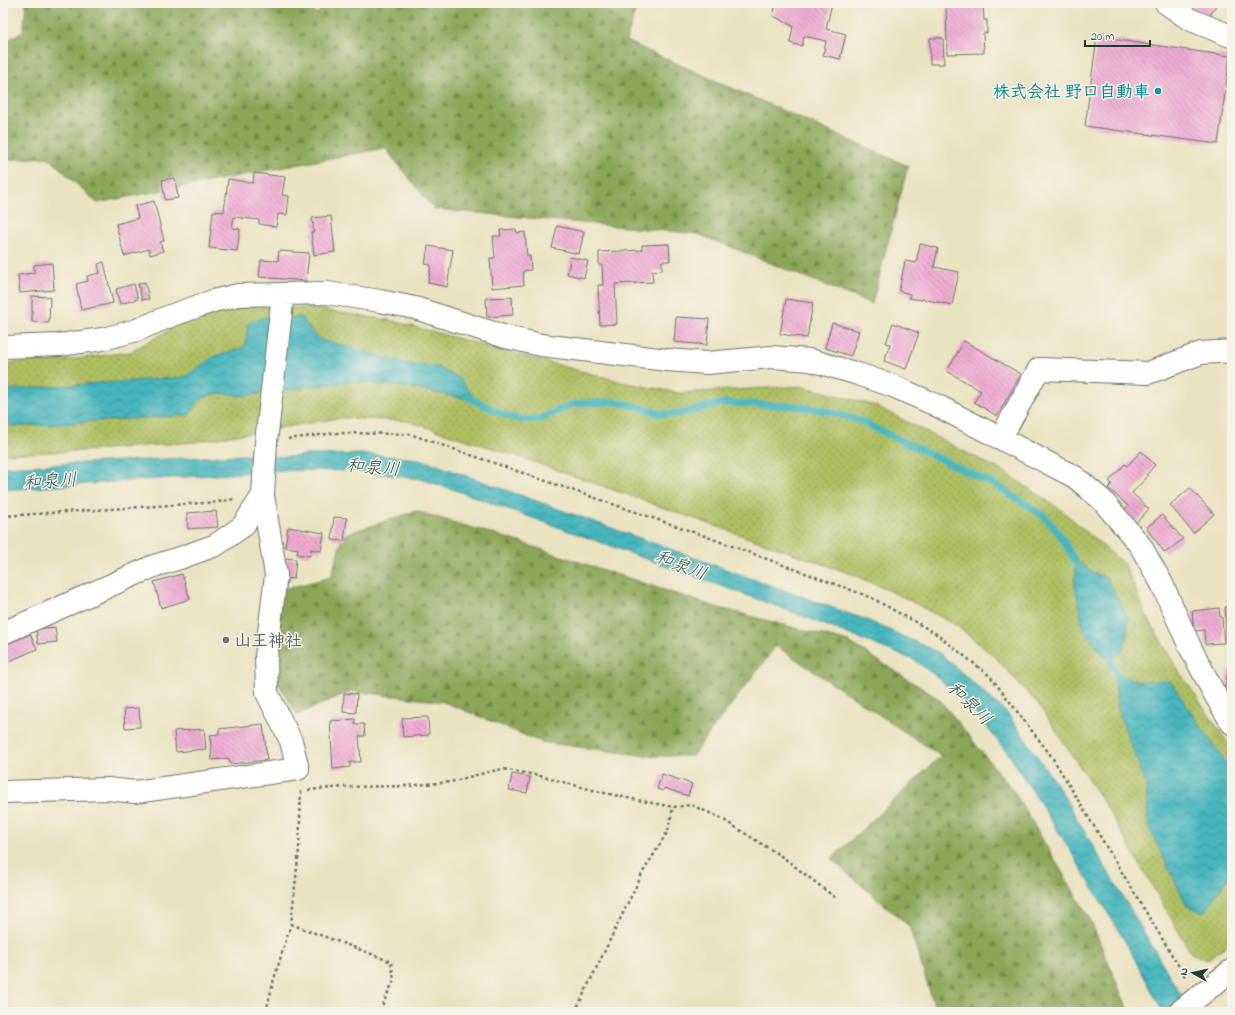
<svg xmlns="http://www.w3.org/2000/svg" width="1235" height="1015" viewBox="0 0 1235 1015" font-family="'Indie Flower','Klee One',sans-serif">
<defs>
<pattern id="forest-firs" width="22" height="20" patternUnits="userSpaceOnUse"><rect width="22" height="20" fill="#8ba658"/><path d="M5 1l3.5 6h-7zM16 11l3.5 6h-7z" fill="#71884a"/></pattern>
<pattern id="park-dots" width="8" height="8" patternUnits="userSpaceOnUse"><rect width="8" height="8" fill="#afbf62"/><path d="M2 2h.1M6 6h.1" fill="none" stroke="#8e9c52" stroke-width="1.8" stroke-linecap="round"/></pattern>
<pattern id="water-waves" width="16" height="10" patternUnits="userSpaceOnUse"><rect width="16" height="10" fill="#47b6be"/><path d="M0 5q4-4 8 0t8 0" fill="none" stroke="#3b959b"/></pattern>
<pattern id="building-back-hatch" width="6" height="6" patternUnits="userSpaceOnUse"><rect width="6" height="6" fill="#efabd2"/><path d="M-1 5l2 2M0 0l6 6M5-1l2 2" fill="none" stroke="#c18cab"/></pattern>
</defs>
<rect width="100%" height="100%" fill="#f7f3e8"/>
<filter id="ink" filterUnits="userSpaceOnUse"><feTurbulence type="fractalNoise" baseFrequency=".025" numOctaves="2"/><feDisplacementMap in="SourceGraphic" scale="8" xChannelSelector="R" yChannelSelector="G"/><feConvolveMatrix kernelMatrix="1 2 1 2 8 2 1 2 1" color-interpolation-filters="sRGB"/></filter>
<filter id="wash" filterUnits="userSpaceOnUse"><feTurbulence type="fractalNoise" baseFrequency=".012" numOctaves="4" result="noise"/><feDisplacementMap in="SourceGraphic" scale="16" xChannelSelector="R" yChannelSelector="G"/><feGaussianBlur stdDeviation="0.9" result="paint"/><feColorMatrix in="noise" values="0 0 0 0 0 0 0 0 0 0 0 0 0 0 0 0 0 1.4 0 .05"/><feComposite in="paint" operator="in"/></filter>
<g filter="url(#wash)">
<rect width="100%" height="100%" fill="#eae3c2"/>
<path fill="url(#forest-firs)" stroke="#557246" d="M26,3H301L317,13L328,3H638L626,41L908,166L872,304L698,234L434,209L385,148L97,203L48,157L3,160V42L23,32Z
M416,511L504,537L716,607L849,642L939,699L1015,793L1090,919L1129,1012H933L935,1008L909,926L831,859L941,756L776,646L692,756H647L541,742L444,702L351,691L297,715L277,681L280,590L331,577L343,535Z"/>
<path fill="url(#park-dots)" stroke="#677e4b" d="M246,307L308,308L389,320L622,382L679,393L802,386L876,406L1006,473L1061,510L1125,565L1145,613L1176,667L1232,749V941L1207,960L1191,953L1109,811L1039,705L995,657L957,626L905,598L854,575L517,456L407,421L340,418L195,442L81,451L3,454V363L58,361L130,352L185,321Z"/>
<path fill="url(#water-waves)" stroke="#337a79" d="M263,317H300L319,339L413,365L437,367L460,379L477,401L412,388L352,381L243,396L220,393L204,397L193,408L190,415L14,427L3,419V390L185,377L213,357L245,347L248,324Z
M362,454L420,459L867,620L940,653L1008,714L1057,785L1191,1012H1163L1126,943L1070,850L1010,756L973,710L937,677L914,660L779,607L455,490L420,479L356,471L283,470L3,490V467L243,455L292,457L307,455Z
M1075,559L1094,573L1107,578L1128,618L1127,638L1120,655L1104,657L1083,629L1074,579L1076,574Z
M1113,667L1117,675L1137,681H1170L1232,772V876L1227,880L1204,912L1187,906L1148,826L1146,785L1118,710Z"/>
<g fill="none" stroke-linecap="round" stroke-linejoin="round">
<path stroke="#47b6be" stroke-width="7" d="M468,397L502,414L520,420L540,419L573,404L614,402L636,406L661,414H678L723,403L796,406L827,411L858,420L999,487L1045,517L1060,535L1078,566
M1107,647L1113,667L1117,675"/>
</g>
<g id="blocks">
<path fill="url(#building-back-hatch)" d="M776,3H832L826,29L846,34L840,59L823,55L826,41L804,36L802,46L790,43L793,26L773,16Z
M946,3H983L984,20H987V33H983L984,53L947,54Z
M1182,3H1217L1210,16Z
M1097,37L1230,56L1218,144L1085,126Z
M930,38H943L944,64H930Z
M254,173L285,177L282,195L289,196L287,215L278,214L276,227L259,224V220L234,217L232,228L240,229L237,251L209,248L213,211L224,212L228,179L253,183Z
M175,178L178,198L165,200L162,180Z
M154,201L164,241L160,242L163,251L150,255L149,249L124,256L116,224L138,218L135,206Z
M331,216L335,252L314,255L311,232H314L312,218Z
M557,226L584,232L579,254L552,248Z
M516,229L517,233L525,232L527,256H530L531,270L523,271L524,285L492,288L490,258H495L493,236H501L500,230Z
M669,244L670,261H662V270L652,271L653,282L615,284L617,324L600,325L598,285H603L602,265H599V252L642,250V245Z
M920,244L938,248L934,267L959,272L952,305L922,299V300L909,298L910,294L899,291L905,261L916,263Z
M428,246L453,250L447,287L428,283L431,265L425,264Z
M279,251L309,253L306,281L259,277L261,260L278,261Z
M571,257L588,261L584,278L567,274Z
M104,262L113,303L81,310L76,284L88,281L87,276L100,273L98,264Z
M52,263L54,290L20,293L18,275L34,273V265Z
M145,282L149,299L142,300L138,284Z
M134,284L138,299L120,304L116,289Z
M32,296L50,297L49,323L32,322Z
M512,297L513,315L487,317L486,298Z
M786,299L813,303L807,338L780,334Z
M676,317L709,319L707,345L674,342Z
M832,323L859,331L851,356L825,348Z
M893,323L919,333L906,369L884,361L890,344L886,343Z
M964,341L1021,374L997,416L974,402L981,391L947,371Z
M1141,451L1155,465L1146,475L1148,476L1132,493L1149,509L1136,523L1123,511L1128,506L1108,488L1112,484L1109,481L1125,464L1127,466Z
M1190,488L1214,514L1193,533L1170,505Z
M216,511L218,527L188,529L187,513Z
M1162,515L1183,539L1165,553L1146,528Z
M334,517L347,518L344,541L332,540Z
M288,527L324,533L321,551L311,549L310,556L297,554L298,549L285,547Z
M283,558L296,559L294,579L282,578Z
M182,574L190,599L161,608L154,582Z
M1225,607H1232V642H1227Z
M1219,608L1220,617H1222L1224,643L1205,644L1204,630L1194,631L1192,611Z
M55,627L57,642L38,644L36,629Z
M30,634L37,649L3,664V646Z
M1228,670H1232V693L1224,692Z
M344,693L357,694L356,713L343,712Z
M139,708L140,727L125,728L124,709Z
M428,717L429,735L403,737L402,718Z
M355,719V724H364L365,736H359L361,762H350V767L333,769L330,721Z
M263,724L267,760L230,764L229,758L212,760L210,735L219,734V729Z
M204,729L206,749L176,752L174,731Z
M512,774L530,777L527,793L509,790Z
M662,774L692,784L688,796L664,788L663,791L657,789Z"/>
</g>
</g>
<g filter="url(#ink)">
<use href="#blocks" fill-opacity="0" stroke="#676" stroke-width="1"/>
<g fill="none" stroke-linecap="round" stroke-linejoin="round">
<defs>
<path id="minor" d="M1166,3L1189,19L1228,35L1232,36
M3,347L59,345L103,339L137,330L170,316L213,301L238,295L327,293L380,301L415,308L506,337L541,345L667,360L707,363L771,357L810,360L858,374L893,386L936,405L1075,477L1102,500L1140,545L1162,584L1190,647L1214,693L1232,723
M1000,439L1039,369L1148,373L1201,353L1232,351
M3,633L154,566L180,558L216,545L243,526L263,495
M3,792L108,789L135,792L298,769L291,741L267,693L266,657L276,575L263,495L266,442L283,294
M1179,1012L1232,970"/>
</defs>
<use href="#minor" stroke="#676" stroke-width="24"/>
<path stroke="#676" stroke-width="2.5" stroke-dasharray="3 3" stroke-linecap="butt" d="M288,439L335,433L410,434L702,535L870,597L935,633L990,676L1052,757L1186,978
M3,516L218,502L234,499
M308,790L345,787L406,786L451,782L476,775L502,769L537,775L600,792L642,801L673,807L691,805L719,817L784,858L837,899
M291,924C324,937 358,948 391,962L394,980L379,1012
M266,1012L274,979L291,924L299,849L301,790
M575,1012L643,872L668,831L673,807"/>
<use href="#minor" stroke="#fff" stroke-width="22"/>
</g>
</g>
<circle fill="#0f9aa8" stroke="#f7f3e8" stroke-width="1.5" cx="1158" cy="91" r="4"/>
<circle fill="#6b7280" stroke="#f7f3e8" stroke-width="1.5" cx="226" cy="640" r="4"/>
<g text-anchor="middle" stroke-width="3" stroke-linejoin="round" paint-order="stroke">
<g font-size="17" font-weight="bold" fill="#0d838f" stroke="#f7f3e8" text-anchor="end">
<text x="1150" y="97">株式会社 野口自動車</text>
</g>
<g font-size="17" font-weight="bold" fill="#5b616d" stroke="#f7f3e8" text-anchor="start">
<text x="234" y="646">山王神社</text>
</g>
<g font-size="18" font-style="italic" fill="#295b56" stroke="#f7f3e8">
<text transform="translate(373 467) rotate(5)" y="6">和泉川</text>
<text transform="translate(50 481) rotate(-4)" y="6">和泉川</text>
<text transform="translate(681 565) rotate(21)" y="6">和泉川</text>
<text transform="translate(970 703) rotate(45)" y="6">和泉川</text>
</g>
</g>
<rect width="1235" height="1015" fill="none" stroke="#f7f3e8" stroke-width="16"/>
<g transform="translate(1193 973) rotate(278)" stroke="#f7f3e8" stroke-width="3" paint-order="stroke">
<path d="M0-3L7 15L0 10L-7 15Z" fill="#1f3d34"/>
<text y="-6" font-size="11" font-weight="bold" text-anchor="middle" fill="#1f3d34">N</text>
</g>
<path d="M1085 40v6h65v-6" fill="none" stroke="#1f3d34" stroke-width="2"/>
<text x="1091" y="40" font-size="12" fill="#1f3d34" stroke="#f7f3e8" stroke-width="3" paint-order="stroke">20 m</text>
</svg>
